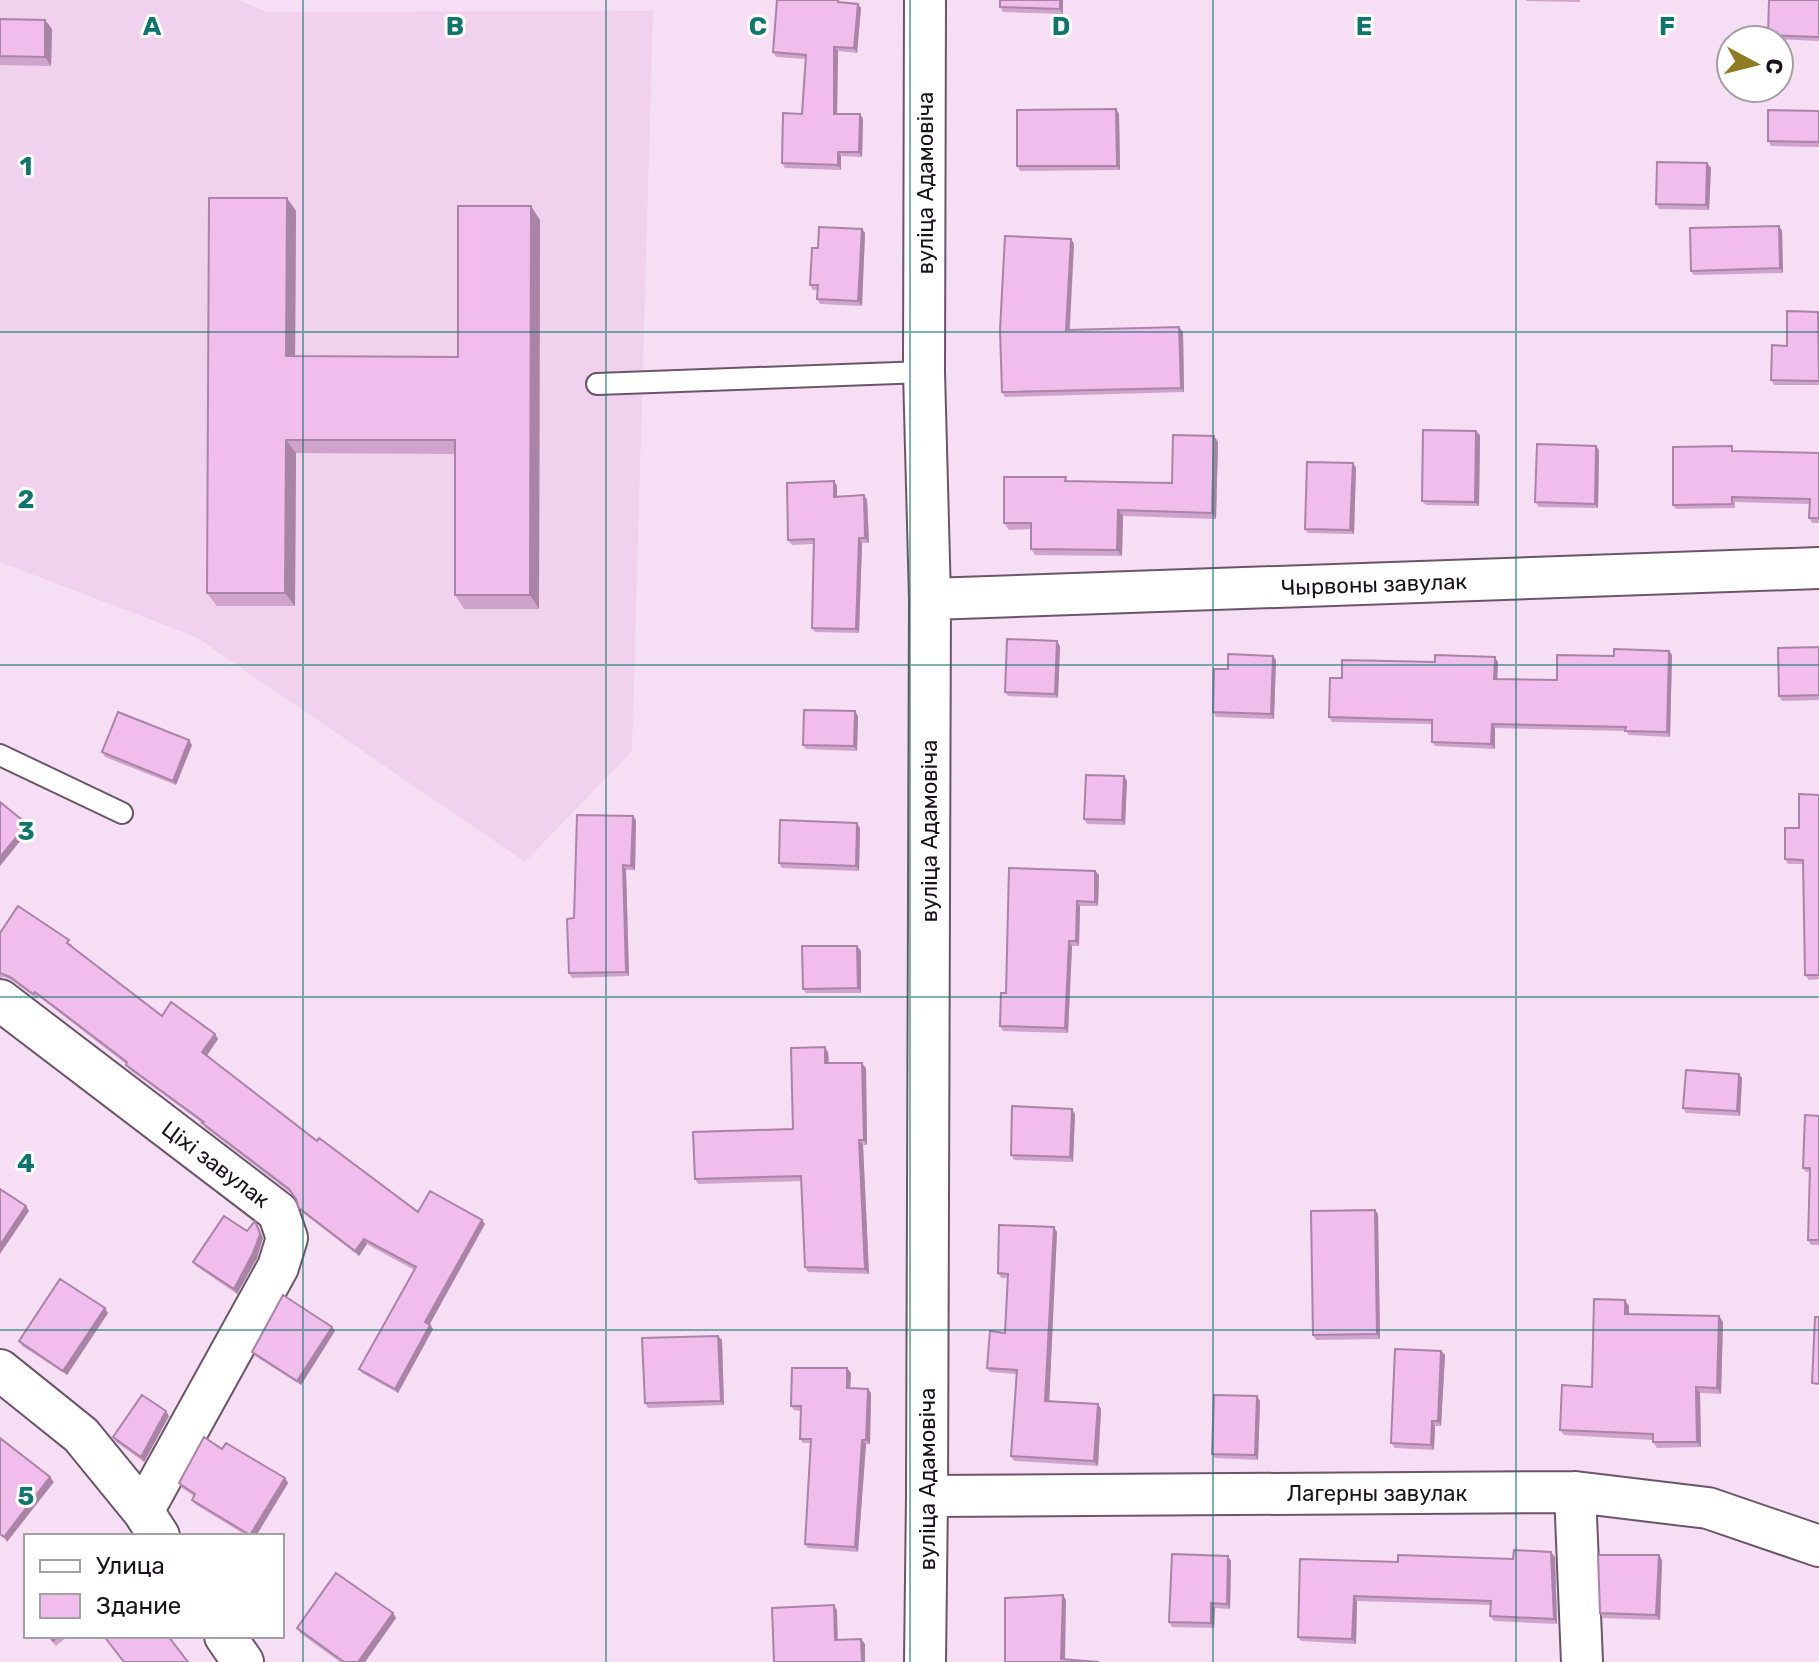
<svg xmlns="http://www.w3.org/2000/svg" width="1819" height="1662" viewBox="0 0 1819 1662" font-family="Rubik,sans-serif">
<rect width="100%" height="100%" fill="#f6def4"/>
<path fill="#f0d2ee" d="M0,0H237L268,12L653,11L632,751L525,862L196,637L0,562Z"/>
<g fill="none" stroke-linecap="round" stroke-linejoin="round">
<defs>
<path id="lane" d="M597,384L924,372
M0,755L122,813"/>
<path id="street" d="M925,0L924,372L930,599L927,1496L925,1662
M930,599L1819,568
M0,1000L278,1212L287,1238L278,1267L143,1511
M0,1370L81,1435L143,1511L159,1536
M1575,1492L1582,1662
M927,1496L1575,1492L1708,1508L1819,1546
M225,1636L243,1662"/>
</defs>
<use href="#lane" stroke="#6b5669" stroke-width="24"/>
<use href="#street" stroke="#6b5669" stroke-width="44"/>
<use href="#lane" stroke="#fff" stroke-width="20"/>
<use href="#street" stroke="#fff" stroke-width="40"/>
</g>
<path fill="#cfa3cc" d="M1063,0V14L1003,12L1000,7Z
M1526,0H1580V2L1527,1Z
M1819,0V41L1771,39L1768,35Z
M842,2L858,4L861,8L857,53L838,51L837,114H860L863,119L862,157L841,156V170L785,168L782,163L802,114L806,59L776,57L773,52Z
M0,19L45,20L52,29L51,66L0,65Z
M1116,109L1119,114L1120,170L1020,171L1017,166Z
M1819,111V147L1771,146L1768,141Z
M1707,163L1711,168L1709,210L1659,209L1656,204Z
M287,198L296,211L295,357H458L540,220L539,609H464L455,595V454L296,453L295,606H217L207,593Z
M1779,226L1782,231L1783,273L1694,275L1691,271Z
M862,229L865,233L862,306L820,304L817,299V290H813L810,285L818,248Z
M1071,239L1074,244L1070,330L1183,332L1184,392L1005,397L1002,392Z
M1819,313V385H1774L1771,380L1787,346Z
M1480,435L1479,506L1426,505L1422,501Z
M1214,436L1218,442L1216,519L1123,516L1122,556L1035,555L1031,549V529L1009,530L1004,523L1068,481L1172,483Z
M1599,450L1598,508L1539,507L1535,502Z
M1735,451L1819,453V523H1812L1809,518V504L1735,502V508L1676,509L1673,505Z
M1353,463L1356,468L1354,534L1308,533L1305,529Z
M834,481L837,486V496L864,495L867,500L869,543H862L859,633L815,632L812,628L813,544L792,545L788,540Z
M1060,646L1058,698L1008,696L1005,692Z
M1819,647V700L1782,701L1779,696Z
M1669,651L1672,655L1670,737L1629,735L1626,731L1495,728V749L1435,746L1432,742V724L1332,722L1329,717L1342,678L1435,662H1498L1497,679L1557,680L1614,656Z
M1273,656L1276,660L1274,719L1216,717L1213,712L1228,669Z
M858,716L857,751L806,749L803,745Z
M192,745L176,785L105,757L102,752Z
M1124,776L1127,781L1125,825L1087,824L1084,819Z
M1819,795V979L1809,980L1805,975L1803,864H1788L1785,859L1799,828Z
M636,820L635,870H626L629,976L572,978L569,973L574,918Z
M860,828L859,871L782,868L779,863Z
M1095,871L1099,875L1098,906H1080L1079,946H1072L1068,1033L1003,1031L1000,1026L1006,993Z
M0,933L72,944L71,946L162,1016L215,1034L218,1039L207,1055L317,1141L418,1212L485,1224L430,1324L433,1329L398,1393L362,1373L359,1369L414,1270L367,1244L359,1256L303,1213L292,1194L206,1128L202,1123L129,1069L126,1065V1064L38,996L37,999L13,981L4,977L0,978Z
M861,951V993H806L803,989Z
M828,1052L829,1063L866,1068L867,1145H863L869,1274L808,1272L805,1267L802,1181L698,1184L695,1179L793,1129Z
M1742,1078L1740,1116L1686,1113L1683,1108Z
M1072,1109L1075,1114L1073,1162L1014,1160L1011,1155Z
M1819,1116V1245H1811L1808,1240L1810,1172H1806L1803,1168Z
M1375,1210L1378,1214L1380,1339L1316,1340L1313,1335Z
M255,1221L258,1226L263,1238L257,1258L237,1294L196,1266L193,1262L247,1231Z
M1057,1232L1049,1401L1098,1404L1101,1409L1098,1466L1014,1461L1011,1456L1016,1374L990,1372L987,1368L1005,1333L1008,1278H1001L998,1273Z
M1629,1306V1314L1719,1316L1723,1322L1721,1394L1700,1393L1701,1447L1657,1448L1653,1442V1440L1564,1435L1560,1430L1592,1387Z
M105,1308L108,1313L67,1375L22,1346L19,1341Z
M332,1327L335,1331L301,1385L255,1356L252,1352Z
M718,1336L722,1340L724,1405L648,1408L645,1403Z
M1441,1351L1445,1355L1441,1426H1435L1434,1450L1395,1448L1391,1443Z
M847,1368L851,1373L850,1388L871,1393L870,1444H866L858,1552L808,1548L805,1544L810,1443H803L800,1439L801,1411L794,1410L791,1406Z
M1257,1396L1260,1401L1258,1460L1215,1458L1212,1454Z
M169,1416L144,1462L116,1442L113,1437Z
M222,1449L285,1478L288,1483L256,1536H247L195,1504L192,1500L194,1496L182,1488L179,1483Z
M1659,1555L1662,1560L1660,1620L1603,1618L1600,1613Z
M1555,1557L1557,1624L1494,1621L1490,1616L1491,1605L1357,1601L1356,1644L1301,1641L1298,1637L1398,1562Z
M1231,1561L1230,1609L1215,1608L1214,1628L1172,1627L1169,1622Z
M393,1613L396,1618L365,1662H340L300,1633L297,1628Z
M48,1636H68L56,1646Z"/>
<path fill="#a984a6" d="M1060,0H1063V14L1060,9Z
M858,4L861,8L857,53L854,48Z
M45,20L52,29L51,66L45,57Z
M834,47L838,51L837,118L834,114Z
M1116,109L1119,114L1120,170L1117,166Z
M860,114L863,119L862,157L859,152Z
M838,152L841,156V170L838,165Z
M1707,163L1711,168L1709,210L1706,205Z
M287,198L296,211L295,370L286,356Z
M531,206L540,220L539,609L530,595Z
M1779,226L1782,231L1783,273L1780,268Z
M862,229L865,233L862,306L858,301Z
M1071,239L1074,244L1069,335L1066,330Z
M1179,327L1183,332L1184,392L1181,388Z
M1476,431L1480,435L1479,506L1475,502Z
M1214,436L1218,442L1216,519L1212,513Z
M286,440L296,453L295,606L285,593Z
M1596,446L1599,450L1598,508L1595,504Z
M1353,463L1356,468L1354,534L1350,530Z
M834,481L837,486V501L834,497Z
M864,495L867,500L869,543L865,538Z
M1118,510L1123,516L1122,556L1117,550Z
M859,538L862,543L859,633L856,629Z
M1057,641L1060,646L1058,698L1055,694Z
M1669,651L1672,655L1670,737L1667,732Z
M1273,656L1276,660L1274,719L1271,714Z
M1495,657L1498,662L1497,683L1494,679Z
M855,711L858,716L857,751L854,746Z
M1492,724L1495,728V749L1491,744Z
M189,740L192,745L176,785L173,781Z
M1124,776L1127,781L1125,825L1122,820Z
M633,816L636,820L635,870L631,866Z
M857,823L860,828L859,871L856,866Z
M27,824L30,829L0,866V857Z
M623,865L626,870L629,976L626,972Z
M1095,871L1099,875L1098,906L1095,902Z
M1077,901L1080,906L1079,946L1076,941Z
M1069,941L1072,946L1068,1033L1065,1028Z
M857,946L861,951V993L858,988Z
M215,1034L218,1039L206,1057L202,1052Z
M825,1047L828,1052L829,1068L825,1063Z
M862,1063L866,1068L867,1145L864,1140Z
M1739,1074L1742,1078L1740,1116L1737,1111Z
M1072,1109L1075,1114L1073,1162L1070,1157Z
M859,1140L863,1145L869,1274L865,1269Z
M26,1206L29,1211L0,1254V1245Z
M1375,1210L1378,1214L1380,1339L1377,1334Z
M482,1220L485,1224L428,1327L425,1322Z
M255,1221L258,1226L263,1238L257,1258L237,1294L234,1289Z
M1054,1227L1057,1232L1049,1406L1045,1401Z
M364,1239L367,1244L359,1256L355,1251Z
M1625,1300L1629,1306V1320L1625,1314Z
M105,1308L108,1313L67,1375L63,1371Z
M1719,1316L1723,1322L1721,1394L1717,1388Z
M430,1325L433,1329L398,1393L395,1389Z
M332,1327L335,1331L301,1385L297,1381Z
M718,1336L722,1340L724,1405L721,1401Z
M1441,1351L1445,1355L1441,1426L1438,1421Z
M847,1368L851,1373L850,1393L847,1388Z
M1696,1387L1700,1393L1701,1447L1697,1442Z
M868,1389L871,1393L870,1444L866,1440Z
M1257,1396L1260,1401L1258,1460L1255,1455Z
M1098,1404L1101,1409L1098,1466L1094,1461Z
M166,1411L169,1416L144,1462L141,1457Z
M1432,1421L1435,1426L1434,1450L1431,1445Z
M862,1440L866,1444L858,1552L855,1547Z
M50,1477L54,1482L7,1542L4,1537Z
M285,1478L288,1483L256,1536H250Z
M1551,1552L1555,1557L1557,1624L1554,1619Z
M1659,1555L1662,1560L1660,1620L1656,1615Z
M1228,1556L1231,1561L1230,1609L1227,1604Z
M1063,1595L1066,1600L1065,1662L1061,1659Z
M1354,1596L1357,1601L1356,1644L1352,1639Z
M1211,1603L1215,1608L1214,1628L1211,1623Z
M834,1605L837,1610L838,1645L835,1640Z
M393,1613L396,1618L365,1662H358Z
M861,1639L865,1644V1662H862Z"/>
<path fill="#f1bded" stroke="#a984a6" stroke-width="2" d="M777,0H838V2L858,4L854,48L834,47V114H860L859,152H838V165L782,163L783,113L802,114L806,55L773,52Z
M1000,0H1060V9L1000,7Z
M1769,0H1819V37L1768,35Z
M0,19L45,20V57L0,56Z
M1116,109L1117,166H1017V110Z
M1768,110L1819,111V142L1768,141Z
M1657,162L1707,163L1706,205L1656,204Z
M209,198H287L286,356L458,357V206H531L530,595H455V440H286L285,593H207Z
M1779,226L1780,268L1691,271L1690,228Z
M819,227L862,229L858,301L817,299L818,285H810L812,248H818Z
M1005,236L1071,239L1066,330L1179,327L1181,388L1002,392L1000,330Z
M1787,311L1818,312L1819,381L1771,380L1772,345L1787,346Z
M1423,430L1476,431L1475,502L1422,501Z
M1173,435L1214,436L1212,513L1118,510L1117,550L1031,549V523H1004V477H1066L1065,481L1172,483Z
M1537,444L1596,446L1595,504L1535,502Z
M1732,446V451L1819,453V518H1809L1810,499L1732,497V504L1673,505V447Z
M1307,462L1353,463L1350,530L1305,529Z
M834,481V497L864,495L865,538H859L856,629L812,628L814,539L788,540L787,483Z
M1007,639L1057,641L1055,694L1005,692Z
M1819,647V695L1779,696L1778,648Z
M1614,649L1669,651L1667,732L1625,731L1626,727L1492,724L1491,744L1432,742V720L1329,717L1330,678H1342V660L1435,662V655L1495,657L1494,679L1557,680V655L1614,656Z
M1228,654L1273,656L1271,714L1213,712L1214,669H1228Z
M804,710L855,711L854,746L803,745Z
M118,712L189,740L173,781L102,752Z
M1086,775L1124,776L1122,820L1084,819Z
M1799,794L1819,795V975H1805L1803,860L1785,859V828H1799Z
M0,802L27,824L0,857Z
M577,815L633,816L631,866L623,865L626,972L569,973L567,919L574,918Z
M780,820L857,823L856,866L779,863Z
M1009,868L1095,871V902L1077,901L1076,941H1069L1065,1028L1000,1026L1001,993H1006Z
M18,906L69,940L67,943L162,1016L171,1002L215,1034L202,1052L317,1141L319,1138L418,1212L430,1191L482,1220L425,1322L430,1325L395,1389L359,1369L416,1267L364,1239L355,1251L299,1208L296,1199L289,1189L202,1123L204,1122L126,1065L127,1062L35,992L33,994L10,977L0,973V933Z
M802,946H857L858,988L803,989Z
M825,1047V1063H862L864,1140H859L865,1269L805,1267L801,1176L695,1179L693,1132L793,1129L791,1048Z
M1686,1070L1739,1074L1737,1111L1683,1108Z
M1012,1106L1072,1109L1070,1157L1011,1155Z
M1805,1115L1819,1116V1240H1808L1810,1168H1803Z
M0,1189L26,1206L0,1245Z
M1375,1210L1377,1334L1313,1335L1311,1211Z
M224,1216L247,1231L255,1221L260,1234L253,1253L234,1289L193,1262Z
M999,1225L1054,1227L1045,1401L1098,1404L1094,1461L1011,1456L1017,1370L987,1368L990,1331L1005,1333L1008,1274L998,1273Z
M60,1279L105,1308L63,1371L19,1341Z
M283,1295L332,1327L297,1381L252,1352Z
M1594,1299L1625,1300V1314L1719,1316L1717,1388L1696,1387L1697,1442H1653V1434L1560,1430L1562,1385L1592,1387Z
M1815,1317H1819V1384L1812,1383Z
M718,1336L721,1401L645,1403L642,1338Z
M1395,1349L1441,1351L1438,1421H1432L1431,1445L1391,1443Z
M792,1368H847V1388L868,1389L866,1440H862L855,1547L805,1544L811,1439H800L801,1406H791Z
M142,1395L166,1411L141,1457L113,1437Z
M1214,1395L1257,1396L1255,1455L1212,1454Z
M204,1437L222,1449L226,1443L285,1478L250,1535L192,1500L195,1494L179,1483Z
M0,1438L50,1477L4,1537L0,1534Z
M1514,1550L1551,1552L1554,1619L1490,1616L1491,1601L1354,1596L1352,1639L1298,1637L1300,1559L1398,1562V1555L1513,1559Z
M1172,1554L1228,1556L1227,1604L1211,1603V1623L1169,1622Z
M1598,1555H1659L1656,1615L1600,1613Z
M336,1573L393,1613L358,1662H344L297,1628Z
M1063,1595L1061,1659L1099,1662H1005V1598Z
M834,1605L835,1640L861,1639L862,1662H774L772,1608Z
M49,1636H59L53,1641Z
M104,1636H168L188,1662H124Z"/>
<path fill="none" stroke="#0f766e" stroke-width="2" stroke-opacity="0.55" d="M303,0V1662M606,0V1662M910,0V1662M1213,0V1662M1516,0V1662M0,332H1819M0,665H1819M0,997H1819M0,1330H1819"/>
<g text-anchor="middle" stroke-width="6" stroke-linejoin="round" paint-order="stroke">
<g font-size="22" fill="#1a121a" stroke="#fff">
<text transform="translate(925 183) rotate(-90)" y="8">вуліца Адамовіча</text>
<text transform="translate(1374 584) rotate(-2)" y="8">Чырвоны завулак</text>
<text transform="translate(929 831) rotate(-90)" y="8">вуліца Адамовіча</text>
<text transform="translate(216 1164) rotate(37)" y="8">Ціхі завулак</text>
<text transform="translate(927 1479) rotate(-90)" y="8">вуліца Адамовіча</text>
<text x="1377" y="1501">Лагерны завулак</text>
</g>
</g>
<g font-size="26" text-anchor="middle" font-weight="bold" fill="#0f766e" stroke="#fff" stroke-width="6" stroke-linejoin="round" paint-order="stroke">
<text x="152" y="35">A</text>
<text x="455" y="35">B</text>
<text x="758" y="35">C</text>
<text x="1061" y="35">D</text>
<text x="1364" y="35">E</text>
<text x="1667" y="35">F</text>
<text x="26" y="175">1</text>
<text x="26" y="508">2</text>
<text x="26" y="840">3</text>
<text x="26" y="1172">4</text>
<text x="26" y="1505">5</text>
</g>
<rect x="24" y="1534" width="260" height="104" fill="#ffffff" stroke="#a3a0a3" stroke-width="2"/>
<rect x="40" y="1560" width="40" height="12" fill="#ffffff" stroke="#a3a0a3" stroke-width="2"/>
<text x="96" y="1574" font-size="24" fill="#1a121a">Улица</text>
<rect x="40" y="1594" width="40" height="24" fill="#f1bded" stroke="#a3a0a3" stroke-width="2"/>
<text x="96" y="1614" font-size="24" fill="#1a121a">Здание</text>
<g transform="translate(1755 64) rotate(97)"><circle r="38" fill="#ffffff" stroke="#a3a0a3" stroke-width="2"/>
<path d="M0-6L14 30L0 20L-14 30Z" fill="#8f7c22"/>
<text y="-12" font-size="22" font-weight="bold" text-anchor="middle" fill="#1a121a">С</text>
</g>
</svg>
